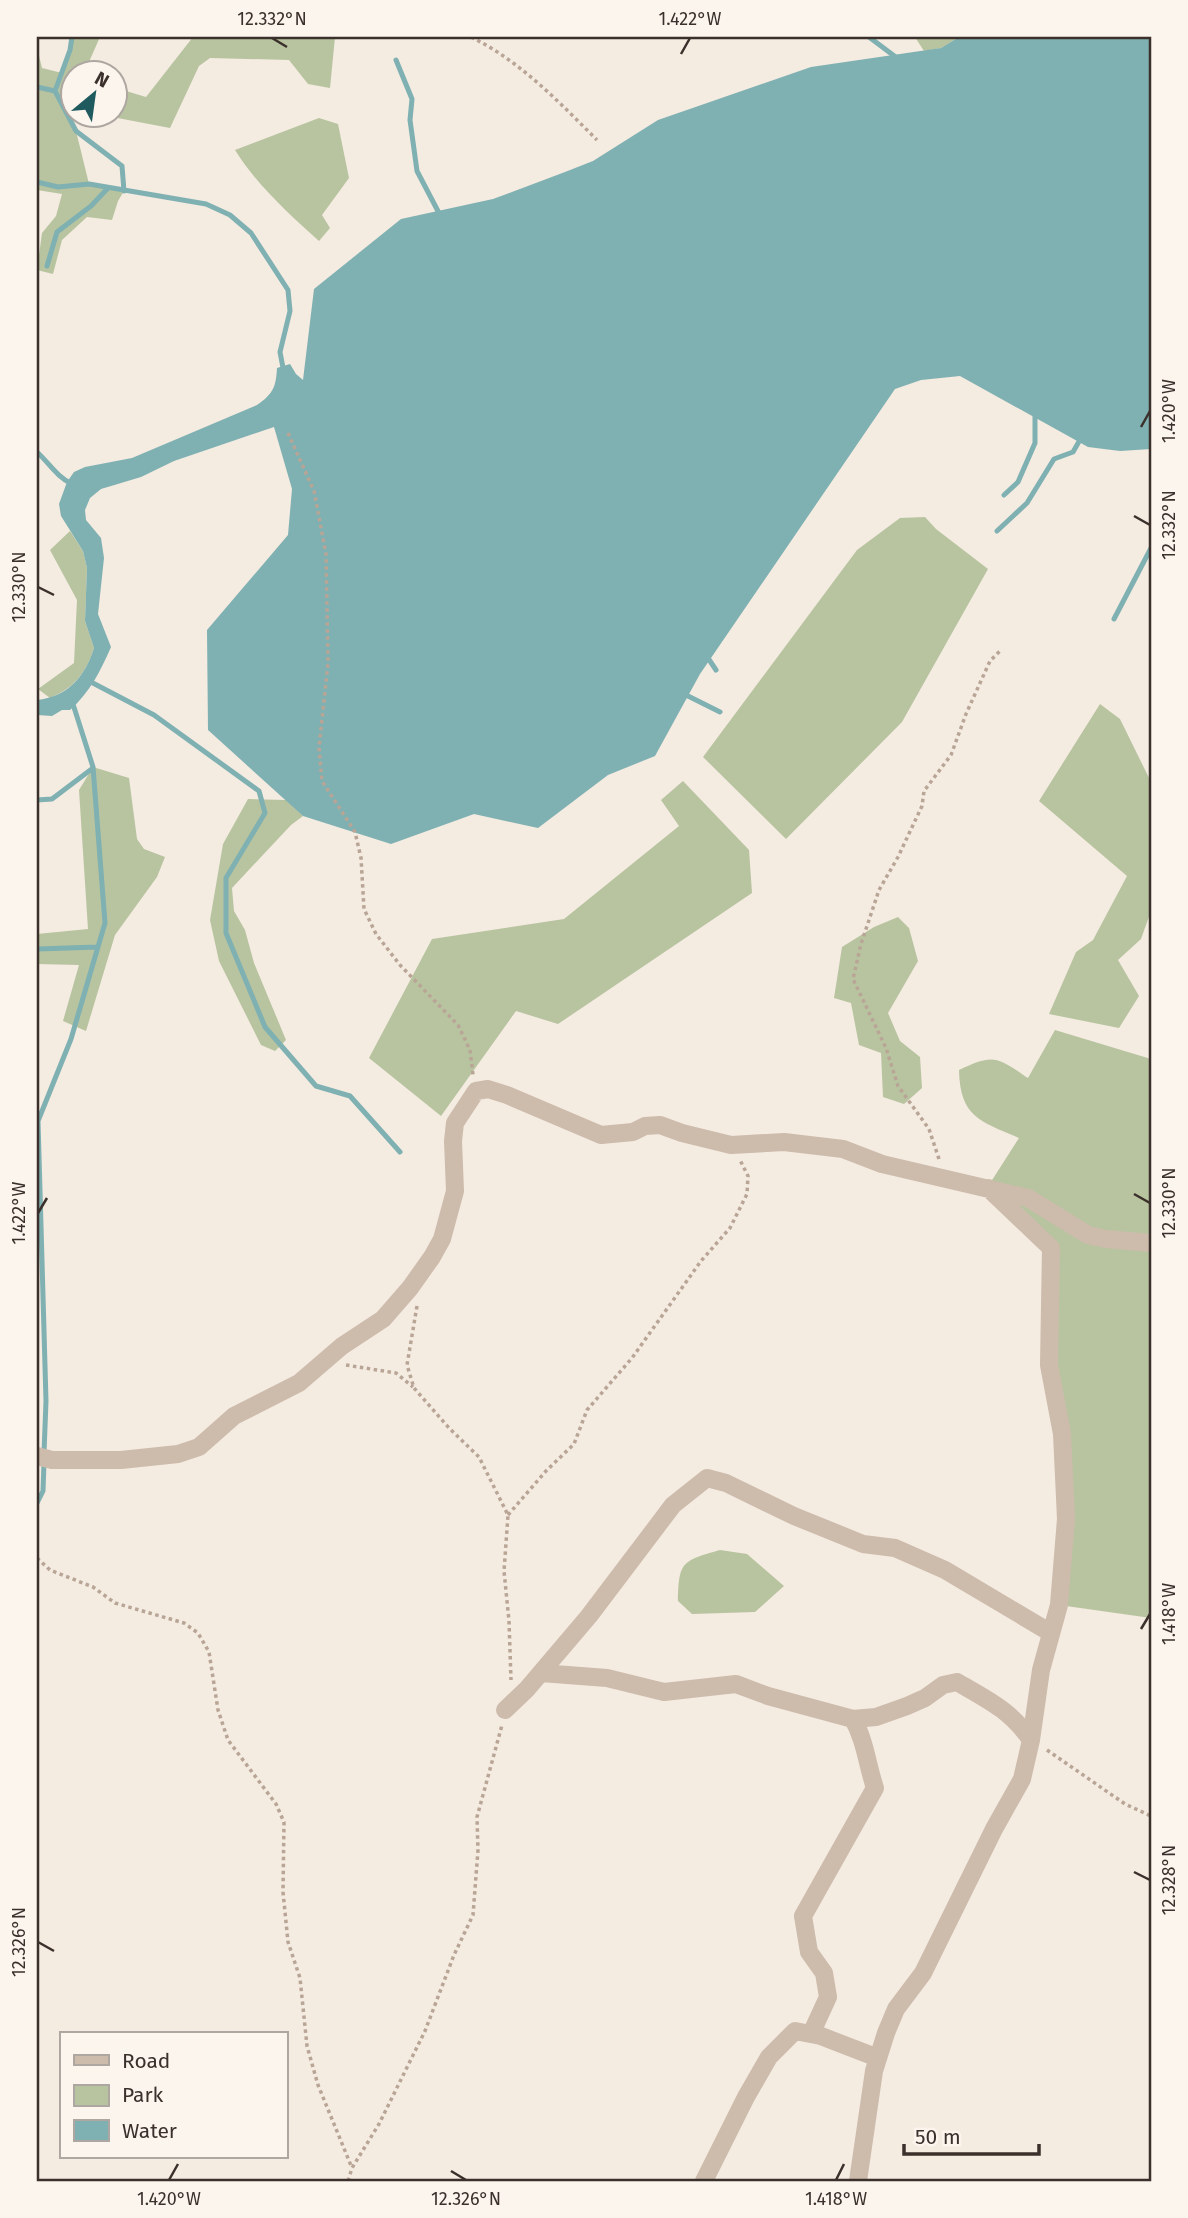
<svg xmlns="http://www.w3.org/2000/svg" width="1188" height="2218" viewBox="0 0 1188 2218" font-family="'Fira Sans',sans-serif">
<rect width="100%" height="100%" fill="#f4ebe1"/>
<path fill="#b8c4a0" d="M72,37H100L84,73L74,74L73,109L64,107L76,131L89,184L124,191L118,201L112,220L87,217L62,240L53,274L37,270L42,233L56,216L62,194L37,190V48L42,68L62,73L70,50Z
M193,37H335L330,88L308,84L289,60L210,58L199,66L170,128L107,116H116V88L146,97Z
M915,37H959L941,48L924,51Z
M319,118L338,124L349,178L322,215L330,228L319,241C288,213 257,185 235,150Z
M925,517L936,529L988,569L902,722L786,839L703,757L857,550L900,518Z
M70,531L83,551L87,568L85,621L94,648C86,673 74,688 50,698L38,689L74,663L77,600L50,550Z
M1100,704L1120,719L1151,782V911L1141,939L1118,960L1139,996L1119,1028L1049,1014L1076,952L1093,940L1127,876L1039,801Z
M93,767L129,778L137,839L144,849L165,857L157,877L115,935L86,1031L63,1021L79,965L37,964V934L88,929L79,790Z
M683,781L749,850L752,893L558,1024L516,1011L441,1116L369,1058L432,939L564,919L679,826L661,800Z
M248,799L286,800L303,816L291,825L232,888L234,911L245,930L254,963L286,1040L275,1051L261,1045L219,961L210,920L223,844Z
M898,917L909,928L918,961L888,1013L900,1041L920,1057L922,1088L904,1104L883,1097L881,1053L859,1045L851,1003L834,998L842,947L874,927Z
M1055,1030L1151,1059V1618L1059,1605L1066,1519L1049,1365L1051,1249L987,1188L1019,1138C980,1121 960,1117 959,1070C994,1053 997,1057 1028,1078Z
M720,1550L747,1554L784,1586L755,1612L692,1614L678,1601C679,1561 682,1561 720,1550Z"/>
<path fill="#7fb0b2" d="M959,37H1151V449L1120,451L1088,447L960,376L921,380L895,389L700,674L655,756L608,775L538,828L474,814L391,844L303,816L208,730L207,630L288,535L292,489L274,427L174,461L141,477L101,489L90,498L85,510L86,520L101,538L104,558L98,614L111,647C100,672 90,692 70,710H62L52,716L37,715V700C67,697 85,677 94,648L85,621L87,568L83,551L61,516L59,504L67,482L74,472L85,467L132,458L257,405C273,394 276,387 277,368L290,364L296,374L303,380L314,289L401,219L493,199L565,172L593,161L658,120L811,67L941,48Z"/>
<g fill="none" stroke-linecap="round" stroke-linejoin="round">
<path stroke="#7fb0b2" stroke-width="5" d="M72,37L70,50L55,91L76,131L122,166L124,191
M869,37L897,58
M396,60L412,99L410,120L417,171L440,215
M37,87L55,91
M37,182L58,187L89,184L206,204L230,215L251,233L288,290L290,311L280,352L284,373
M47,266L57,232L91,206L108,188
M37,452C49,463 57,477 72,484
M1004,495L1018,482L1035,443V414
M997,531L1027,503L1054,459L1073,452L1081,438
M1114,619L1151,548
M706,655L716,670
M89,681L154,715L259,791L265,813L226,878V933L265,1027L316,1086L350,1096L400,1152
M682,693L720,712
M37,800L52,799L93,768
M38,949L97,947
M44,1453L46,1401L38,1121L71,1039L105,923L93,767L72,701
M37,1503L43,1491L44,1463"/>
<path stroke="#b9a596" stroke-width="3.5" stroke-dasharray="3.5 3.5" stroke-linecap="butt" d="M471,37C520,61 559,102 597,140
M288,433L314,491L326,554L328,663L319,748L322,781L355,832L361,858L364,909L376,934L400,965L458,1025L470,1050L473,1075
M939,1159L929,1129L898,1086L886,1048L853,979L861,944L879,890L898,857L922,806L924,791L951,755L966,714L990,661L1001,650
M417,1306L407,1365L414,1388L449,1428L479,1457L508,1515L504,1571L509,1621L511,1680
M346,1365L396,1373L413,1387
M508,1515L546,1471L574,1444L587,1410L632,1358L701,1261L730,1228L747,1194L748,1176L740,1160
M37,1558L50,1570L93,1587L115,1603L184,1623L198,1633L209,1652L218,1710L228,1740L276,1804L284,1822L283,1892L288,1942L300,1978L307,2046L318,2085L352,2168
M1047,1750L1125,1804L1151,1816
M348,2181L352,2168L379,2124L425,2031L454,1955L473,1915L478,1850L477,1817L502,1725"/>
<path stroke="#cdbbac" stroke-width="18" d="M37,1456L52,1460H121L178,1454L199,1447L234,1416L299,1383L342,1346L383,1319L410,1288L432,1257L442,1239L455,1191L453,1141L455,1123L476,1091L488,1089L507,1095L601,1135L633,1132L645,1126L660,1125L682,1133L731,1145L784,1142L843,1149L882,1164L1028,1198L1088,1235L1106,1239L1151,1243
M541,1673L607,1678L664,1692L736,1684L768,1696L853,1719L876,1717L907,1706L925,1698L943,1685L957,1682C988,1700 1010,1710 1031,1740
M505,1710L527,1689L589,1616L673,1505L707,1478L726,1483L794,1516L863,1544L895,1548L945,1570L1051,1633
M811,2034L828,1997L824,1973L809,1952L803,1916L875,1788C867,1764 865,1740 853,1719
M704,2181L746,2097L769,2057L795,2031L821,2036L878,2058
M858,2181L874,2071L886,2033L896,2009L923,1973L994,1829L1022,1779L1031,1740L1041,1670L1059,1605L1066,1519L1062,1434L1049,1365L1051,1248L988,1188"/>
</g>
<path fill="none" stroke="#3b302b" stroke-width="2.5" d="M272,38L287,47M681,54L690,38M1141,427L1150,411M1134,516L1150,525M38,587L54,595M1134,1194L1150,1203M38,1213L47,1198M1141,1629L1150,1614M1134,1872L1150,1880M38,1942L54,1951M451,2171L466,2180M169,2180L178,2164M836,2180L844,2164"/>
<rect width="1188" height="2218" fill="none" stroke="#fbf5ee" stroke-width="77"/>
<rect x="60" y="2032" width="228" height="126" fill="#fbf5ee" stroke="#aea6a0" stroke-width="2"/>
<rect x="74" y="2055" width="35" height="10" fill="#cdbbac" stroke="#aea6a0" stroke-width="2"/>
<text x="122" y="2068" font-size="21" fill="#3b302b">Road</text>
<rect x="74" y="2085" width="35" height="21" fill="#b8c4a0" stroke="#aea6a0" stroke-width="2"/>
<text x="122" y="2102" font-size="21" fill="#3b302b">Park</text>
<rect x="74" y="2120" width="35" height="21" fill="#7fb0b2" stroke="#aea6a0" stroke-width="2"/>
<text x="122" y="2138" font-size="21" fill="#3b302b">Water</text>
<g transform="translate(94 94) rotate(29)"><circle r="33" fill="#fbf5ee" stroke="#aea6a0" stroke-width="2"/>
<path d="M0-5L12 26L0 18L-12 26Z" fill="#1f5a5e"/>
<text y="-10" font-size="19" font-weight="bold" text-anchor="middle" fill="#3b302b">N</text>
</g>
<path d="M904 2144v10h135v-10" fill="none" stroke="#3b302b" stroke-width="3.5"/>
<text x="915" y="2144" font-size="21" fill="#3b302b" stroke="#fbf5ee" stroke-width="5" paint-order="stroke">50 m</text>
<rect x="38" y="38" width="1112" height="2142" fill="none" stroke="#3b302b" stroke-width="2.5"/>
<g font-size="18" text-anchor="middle" fill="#3b302b">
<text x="272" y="25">12.332°N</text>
<text x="690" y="25">1.422°W</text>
<text transform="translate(1169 411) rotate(-90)" y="6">1.420°W</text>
<text transform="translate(1169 525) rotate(-90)" y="6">12.332°N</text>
<text transform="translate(19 587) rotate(-90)" y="6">12.330°N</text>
<text transform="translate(1169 1203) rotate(-90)" y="6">12.330°N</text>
<text transform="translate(19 1213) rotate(-90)" y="6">1.422°W</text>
<text transform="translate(1169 1614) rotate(-90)" y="6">1.418°W</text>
<text transform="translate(1169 1880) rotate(-90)" y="6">12.328°N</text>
<text transform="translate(19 1942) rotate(-90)" y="6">12.326°N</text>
<text x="169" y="2205">1.420°W</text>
<text x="466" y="2205">12.326°N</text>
<text x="836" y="2205">1.418°W</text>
</g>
</svg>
